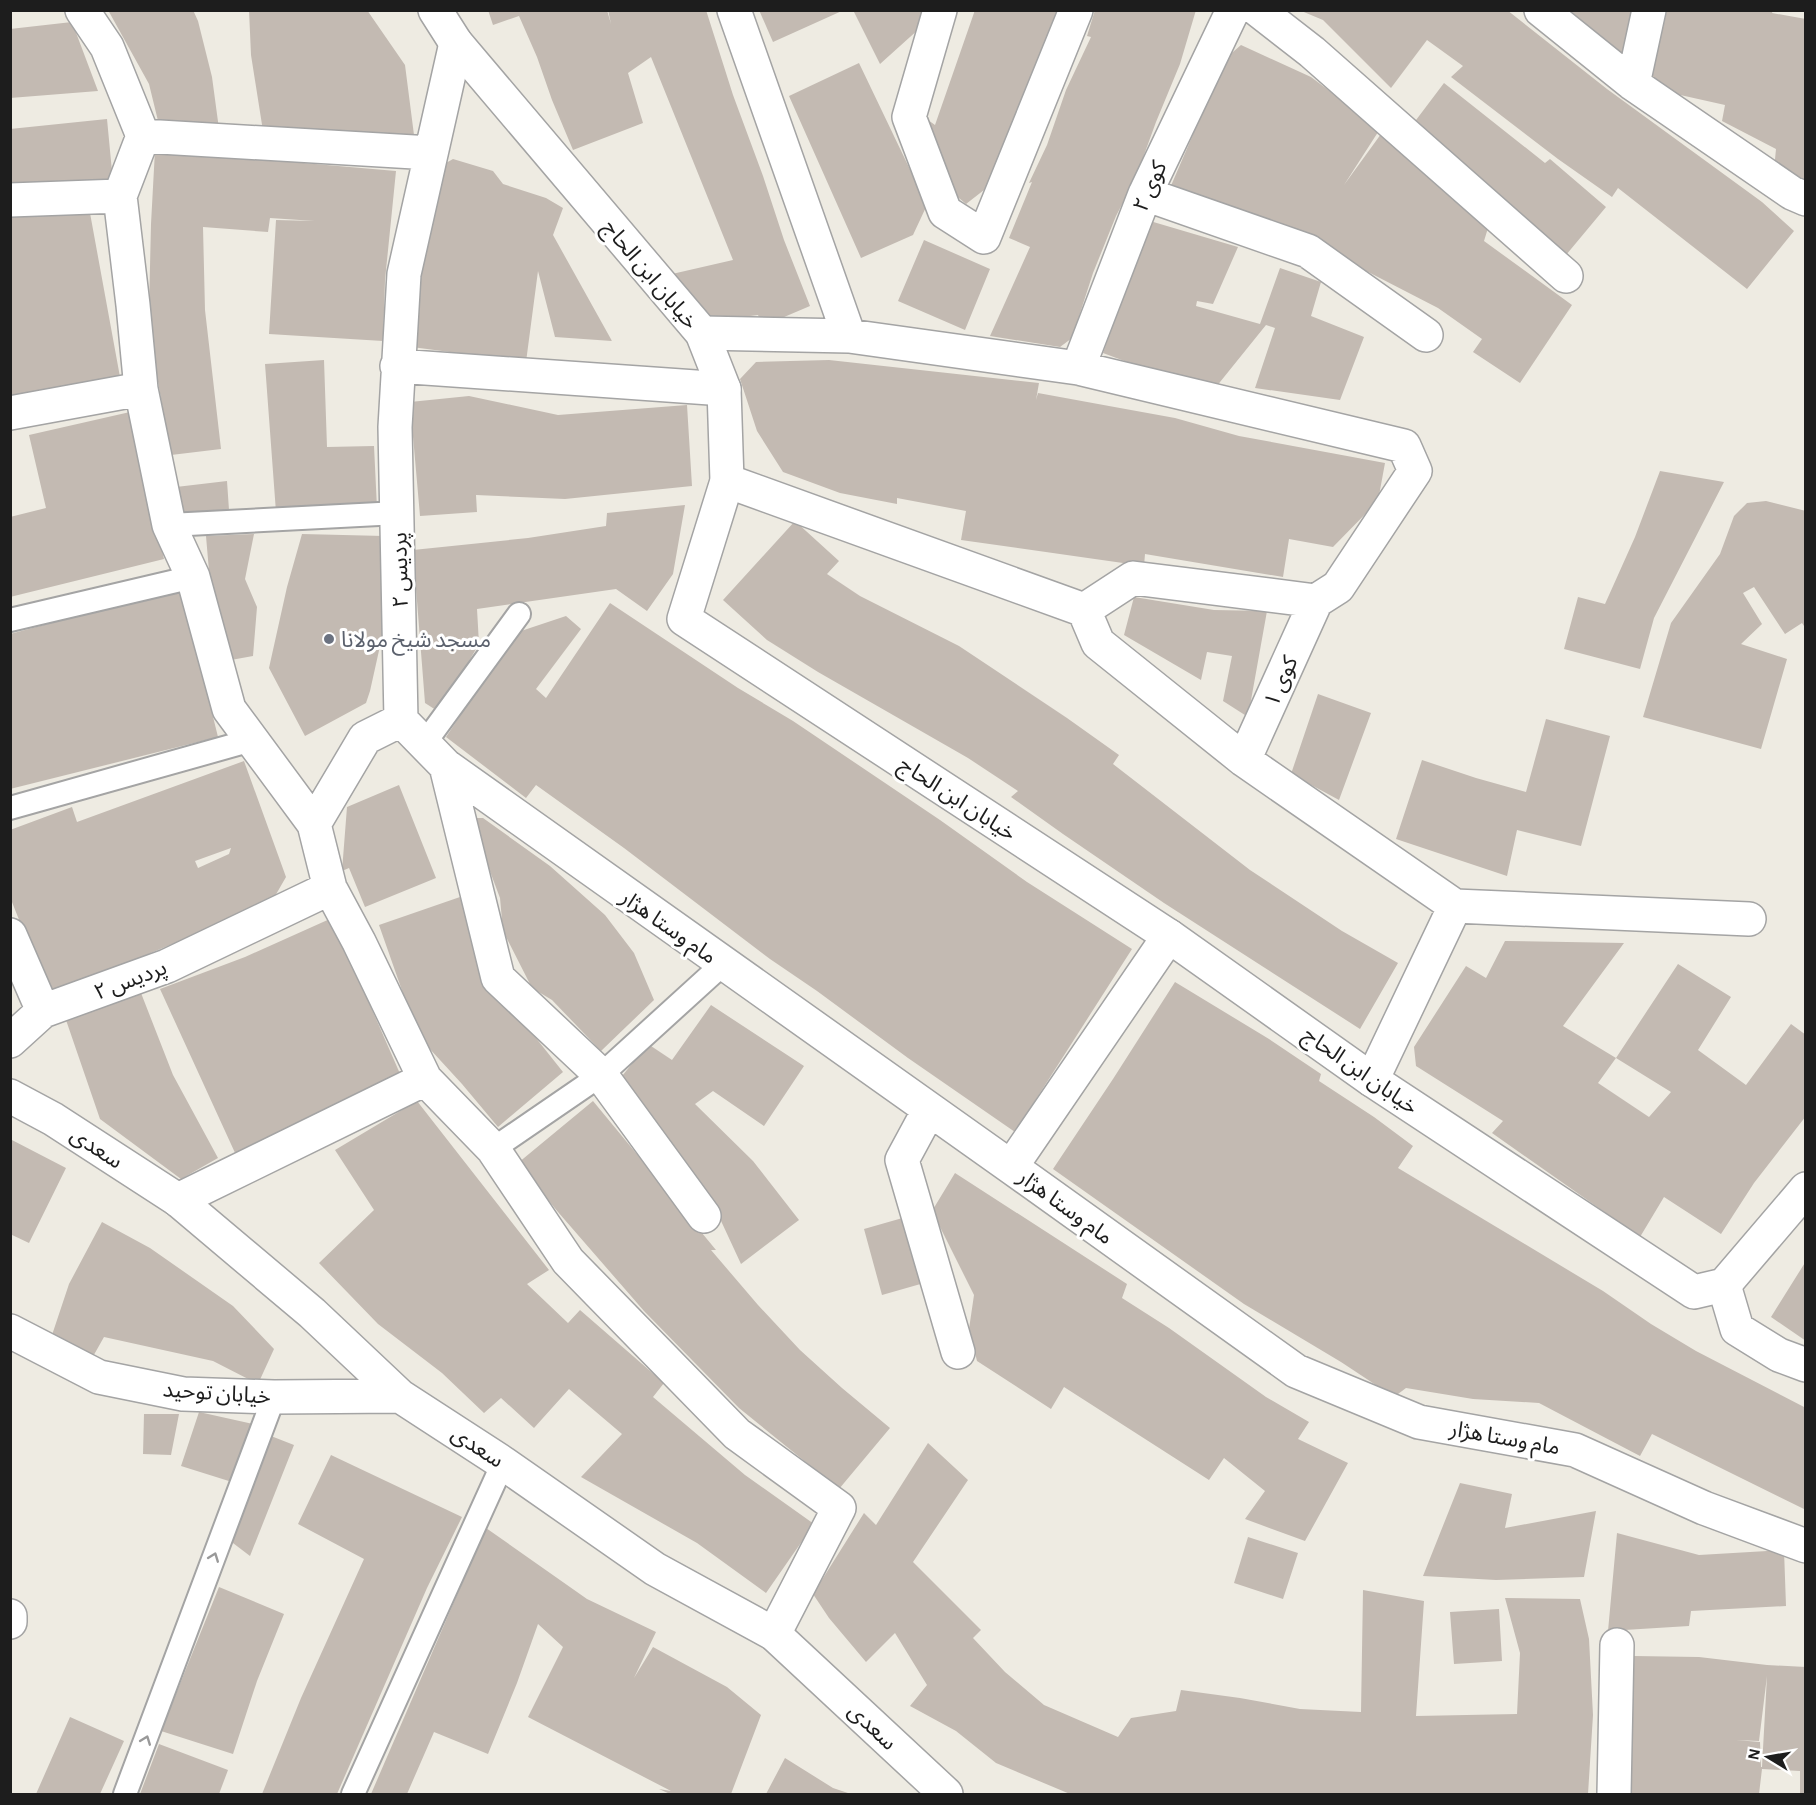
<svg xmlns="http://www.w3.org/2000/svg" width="1816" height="1805" viewBox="0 0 1816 1805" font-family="'Alegreya Sans','Noto Sans Arabic',sans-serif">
<rect width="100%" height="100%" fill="#eeebe2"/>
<path fill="#c3bab2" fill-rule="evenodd" d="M108,10H193L198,21L212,77L219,129H160L149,84Z
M249,10H367L405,65L414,135L309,136L263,131L251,55Z
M488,10H607L611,24L608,10H706L733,95L763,176L784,240L810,306L763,326L758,315L705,322L672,274L733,260L651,57L628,73L643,123L573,150L552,100L537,57L519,16L493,25Z
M759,10H844L773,42Z
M853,10H926L920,28L880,64Z
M975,10H1061L1037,75L1032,74L1004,149L984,190L966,204L946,187L928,120L935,125Z
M1095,10H1196L1180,64L1156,122L1136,177L1116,216L1093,273L1072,338L1060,347L990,336L1030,247L1009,238L1032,182L1029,183L1047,145L1066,90L1091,37L1087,36Z
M1299,10H1507L1607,89L1762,202L1794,231L1747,289L1618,188L1612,197L1558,159L1451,77L1463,66L1427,40L1391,88L1323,20Z
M1565,10H1632L1627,65Z
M1667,10H1773L1772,13L1806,19V182L1774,170L1776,149L1722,121L1725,105L1649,88Z
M72,22L98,91L10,98V29Z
M1241,45L1311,77L1380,129L1344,185L1381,134L1434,182L1488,228L1484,241L1572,305L1520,383L1473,352L1482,339L1438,308L1310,242L1170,188L1226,58Z
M859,63L927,205L913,235L861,258L789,96Z
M1444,83L1545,163L1550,159L1606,207L1566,255L1410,128Z
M107,119L113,182L10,188V129Z
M155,150L396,171L385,280L383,341L269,334L276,220L315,221L270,218L268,232L203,227L205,310L221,449L171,455L157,376L149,309L151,224Z
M453,159L493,171L503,184L546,198L563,208L553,235L612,341L555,337L538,271L526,362L412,347L424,256L439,167Z
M10,212L90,213L120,377L10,398Z
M1150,221L1238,247L1213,304L1197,301L1196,306L1260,324L1280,268L1321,282L1311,316L1364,337L1340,400L1255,388L1275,328L1266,325L1216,387L1170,378L1103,353Z
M924,240L990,269L965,330L898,301Z
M324,360L327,447L374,446L377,508L276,512L265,364Z
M829,360L1039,383L1036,400L1038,393L1109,406L1175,418L1239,436L1385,463L1378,501L1333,547L1289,539L1283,577L1145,554L1144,566L961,540L966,511L897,498V504L840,493L783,472L757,431L740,379L756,362Z
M469,396L558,415L687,405L692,486L565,499L476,495L477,512L420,516L410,402Z
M130,412L164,559L10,597V517L46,508L29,435Z
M1660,471L1724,482L1654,618L1640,669L1564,649L1578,597L1605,604L1635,537Z
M227,481L229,510L179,516L176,487Z
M1766,501L1806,511V629L1802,623L1785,634L1754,587L1743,593L1762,624L1741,644L1787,659L1761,749L1643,717L1671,623L1720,554L1734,516L1747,503Z
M685,505L673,574L647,611L616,589L477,609L479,644L439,712L425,703L413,550L528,538L606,526L607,513Z
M795,521L839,561L827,574L860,596L959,646L1067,718L1119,755L1113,764L1250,870L1342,931L1398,963L1360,1029L1164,903L1063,834L1011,797L1018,791L968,758L818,672L767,640L723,600Z
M254,534L245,579L257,607L253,656L231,660L209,571L206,536Z
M302,534L384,536L388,610L370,691L366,703L305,736L269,668L287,587Z
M182,591L218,737L10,789V634L104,609Z
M1134,597L1214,610L1267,611L1248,717L1223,701L1232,656L1207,652L1201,680L1124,635Z
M610,603L738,688L793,721L940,820L1027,882L1132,949L1015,1132L908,1058L817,991L770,959L624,848L536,785L526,798L446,737L515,633L566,616L581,629L536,689L546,698Z
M1318,694L1371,713L1339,800L1291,774Z
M1546,719L1610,736L1581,846L1517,830L1507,876L1396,839L1422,760L1476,778L1526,792Z
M244,761L286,877L271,903L153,952L50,998L10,897V830L72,807L77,822ZM231,848L229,854L198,868L195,861Z
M399,785L436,878L365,907L349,868L342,871L347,807Z
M470,818H483L550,866L605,915L634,953L654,1000L601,1051L552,1000L532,988L503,931L500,898Z
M460,897L478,950L528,1028L563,1072L498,1127L462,1084L418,1036L379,925Z
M332,918L401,1076L236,1155L160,989L245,957Z
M1505,941L1624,943L1563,1026L1616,1058L1598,1083L1649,1117L1671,1092L1616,1058L1678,964L1731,997L1698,1050L1746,1085L1791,1024L1806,1035V1116L1754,1183L1721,1234L1664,1197L1640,1237L1492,1133L1503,1121L1416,1066L1414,1047L1466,966L1486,978Z
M1175,982L1269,1039L1321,1074L1319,1081L1374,1117L1413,1146L1398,1168L1603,1291L1651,1324L1696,1351L1806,1408V1510L1652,1434L1640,1456L1539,1403L1473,1399L1406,1388L1394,1397L1341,1362L1244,1304L1053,1169L1113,1079Z
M141,993L173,1075L218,1158L181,1179L100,1119L66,1020Z
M711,1005L804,1066L764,1126L713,1091L695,1104L753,1161L799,1220L741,1264L709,1195L618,1081L648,1044L672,1060Z
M417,1101L549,1270L527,1284L568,1323L580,1310L664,1383L653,1397L745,1475L814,1524L766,1593L697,1543L581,1477L622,1434L569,1389L534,1428L501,1398L484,1413L442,1373L378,1324L319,1263L374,1210L335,1150Z
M593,1101L716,1250H711L758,1305L800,1350L842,1388L890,1428L839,1489L739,1408L644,1311L558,1212L518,1163Z
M10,1139L66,1168L29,1243L10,1234Z
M955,1173L1127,1284L1122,1298L1169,1328L1266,1397L1309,1422L1298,1439L1348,1463L1305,1541L1245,1519L1265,1491L1224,1458L1209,1480L1064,1387L1051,1409L977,1361L969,1329L974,1295L932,1211Z
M906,1217L924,1283L882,1295L864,1229Z
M102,1222L150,1248L233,1306L274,1349L258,1384L213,1361L104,1337L91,1360L51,1338L69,1284Z
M1806,1261V1341L1771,1317Z
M199,1412L253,1424L232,1482L181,1466Z
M144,1414H179L171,1455L143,1454Z
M271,1436L294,1445L250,1556L229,1540Z
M928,1443L968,1480L913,1562L981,1630L973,1638L1005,1672L1044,1705L1118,1737L1131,1718L1176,1711L1181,1690L1240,1698L1300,1709L1361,1712L1363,1590L1424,1601L1416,1716L1517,1714L1520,1653L1505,1598L1580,1599L1589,1639L1593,1715L1588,1794H1070L996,1763L956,1731L910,1706L927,1685L895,1633L866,1662L829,1618L813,1594L864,1513L876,1525Z
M331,1455L462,1517L427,1588L337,1794H262L301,1698L364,1559L298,1524Z
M1460,1483L1512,1494L1505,1528L1596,1511L1584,1577L1496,1580L1423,1576Z
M486,1528L587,1599L656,1632L634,1678L653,1647L727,1687L761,1715L731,1794H670L659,1789L671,1791L528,1717L563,1647L538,1624L517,1683L488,1754L434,1732L407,1794H371Z
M1617,1533L1699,1555L1784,1550L1786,1606L1691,1611L1689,1626L1608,1631Z
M1248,1537L1298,1553L1283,1599L1234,1583Z
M219,1587L284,1614L257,1681L233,1754L161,1731Z
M1499,1609L1502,1661L1454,1664L1450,1612Z
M1634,1656L1699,1657L1767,1665L1806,1667V1794H1800V1771L1762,1769L1759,1794H1629ZM1767,1676L1762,1767H1761L1760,1742L1736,1740L1759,1741Z
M70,1717L124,1741L100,1794H36Z
M159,1744L228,1770L219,1794H140Z
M785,1758L833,1788L851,1794H766Z"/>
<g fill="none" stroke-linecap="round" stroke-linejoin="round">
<defs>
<path id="service" d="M169,525L398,513
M10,620L193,577
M424,744L519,614
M10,808L252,740
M493,1149L601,1075L723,964
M125,1794L274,1397
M353,1794L503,1463"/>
<path id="minor" d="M82,10L107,47L143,136L120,196L133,305L141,389L169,525L193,577L229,709L314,824
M734,10L849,336
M940,10L909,117L945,212L984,237L1076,10
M1258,10L1312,52L1566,276
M1541,10L1633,84L1792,193L1806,199
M1633,84L1649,10
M143,136L431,153
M1145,194L1308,251L1426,335
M10,200L120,196
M702,333L849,336L1078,368L1404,446L1415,471L1338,587L1316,601L1133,578L1084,610
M397,366L724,389
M1078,368L1145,194L1233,10
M10,413L141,389
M727,481L1084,610L1098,643L1244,760L1455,906L1749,919
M401,720L446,766L1011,1167L1296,1371L1419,1422L1575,1450L1704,1508L1806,1546
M1244,760L1316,601
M446,766L498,978L601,1075L704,1216
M10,935L43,1011
M10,1041L43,1011L167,966L330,888L314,824L365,738L401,720L395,427L404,274L456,43
M425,1079L493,1149L568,1261L737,1434L839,1508L774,1634
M1372,1080L1455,906
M929,1110L902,1160L958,1352
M1011,1167L1169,936
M178,1200L425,1079L359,942L330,888
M1724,1285L1737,1329L1779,1355L1806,1365
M1614,1794L1617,1645"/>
<path id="tertiary" d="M435,10L456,43L702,333L724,389L727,481L684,619L1169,936L1372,1080L1694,1292L1724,1285L1806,1189
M10,1096L53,1119L178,1200L312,1313L400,1396L503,1463L655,1569L774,1634L946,1794
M10,1331L99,1377L183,1394L274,1397L400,1396
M10,1616V1622"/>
</defs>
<use href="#service" stroke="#a4a4a4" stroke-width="26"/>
<use href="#minor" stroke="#a4a4a4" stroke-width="36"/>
<use href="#tertiary" stroke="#a4a4a4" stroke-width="36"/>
<use href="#service" stroke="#fff" stroke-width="22"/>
<use href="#minor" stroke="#fff" stroke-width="33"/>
<use href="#tertiary" stroke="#fff" stroke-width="33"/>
</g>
<defs><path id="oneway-chevron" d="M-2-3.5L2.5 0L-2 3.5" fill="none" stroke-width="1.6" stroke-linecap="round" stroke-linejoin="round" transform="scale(1.5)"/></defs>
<g stroke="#999">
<use href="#oneway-chevron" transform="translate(214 1557) rotate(-69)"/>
<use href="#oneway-chevron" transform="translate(146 1740) rotate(-69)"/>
</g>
<circle fill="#6b7280" stroke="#fff" stroke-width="2" cx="329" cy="639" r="6"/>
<g text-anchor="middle" stroke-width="6" stroke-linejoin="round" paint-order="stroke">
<g font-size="22" fill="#1d1d1d" stroke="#fff">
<text transform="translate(1149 186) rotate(-66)" y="8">کوی ۲</text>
<text transform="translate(651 274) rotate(50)" y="8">خیابان ابن الحاج</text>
<text transform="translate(399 570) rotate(-91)" y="8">پردیس ۲</text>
<text transform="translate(1280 681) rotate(-66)" y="8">کوی ۱</text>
<text transform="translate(958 798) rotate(33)" y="8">خیابان ابن الحاج</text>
<text transform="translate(669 926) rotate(35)" y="8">مام وستا هژار</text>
<text transform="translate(130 979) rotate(-21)" y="8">پردیس ۲</text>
<text transform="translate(1361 1070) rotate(35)" y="8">خیابان ابن الحاج</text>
<text transform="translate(97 1147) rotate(33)" y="8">سعدی</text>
<text transform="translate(1066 1206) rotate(36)" y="8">مام وستا هژار</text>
<text transform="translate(217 1392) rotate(4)" y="8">خیابان توحید</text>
<text transform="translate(1505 1437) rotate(10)" y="8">مام وستا هژار</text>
<text transform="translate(478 1446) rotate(33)" y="8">سعدی</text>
<text transform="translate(873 1726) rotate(43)" y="8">سعدی</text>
</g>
<g font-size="22" fill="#5b616d" stroke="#fff" text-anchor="start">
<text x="341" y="647">مسجد شیخ مولانا</text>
</g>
</g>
<rect width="1816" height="1805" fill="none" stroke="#1d1d1d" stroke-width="24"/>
<g transform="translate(1768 1757) rotate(281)" stroke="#ffffff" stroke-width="4.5" paint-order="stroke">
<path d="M0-4.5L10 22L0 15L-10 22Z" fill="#1d1d1d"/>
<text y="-9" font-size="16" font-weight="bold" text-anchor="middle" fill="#1d1d1d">N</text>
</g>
</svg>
